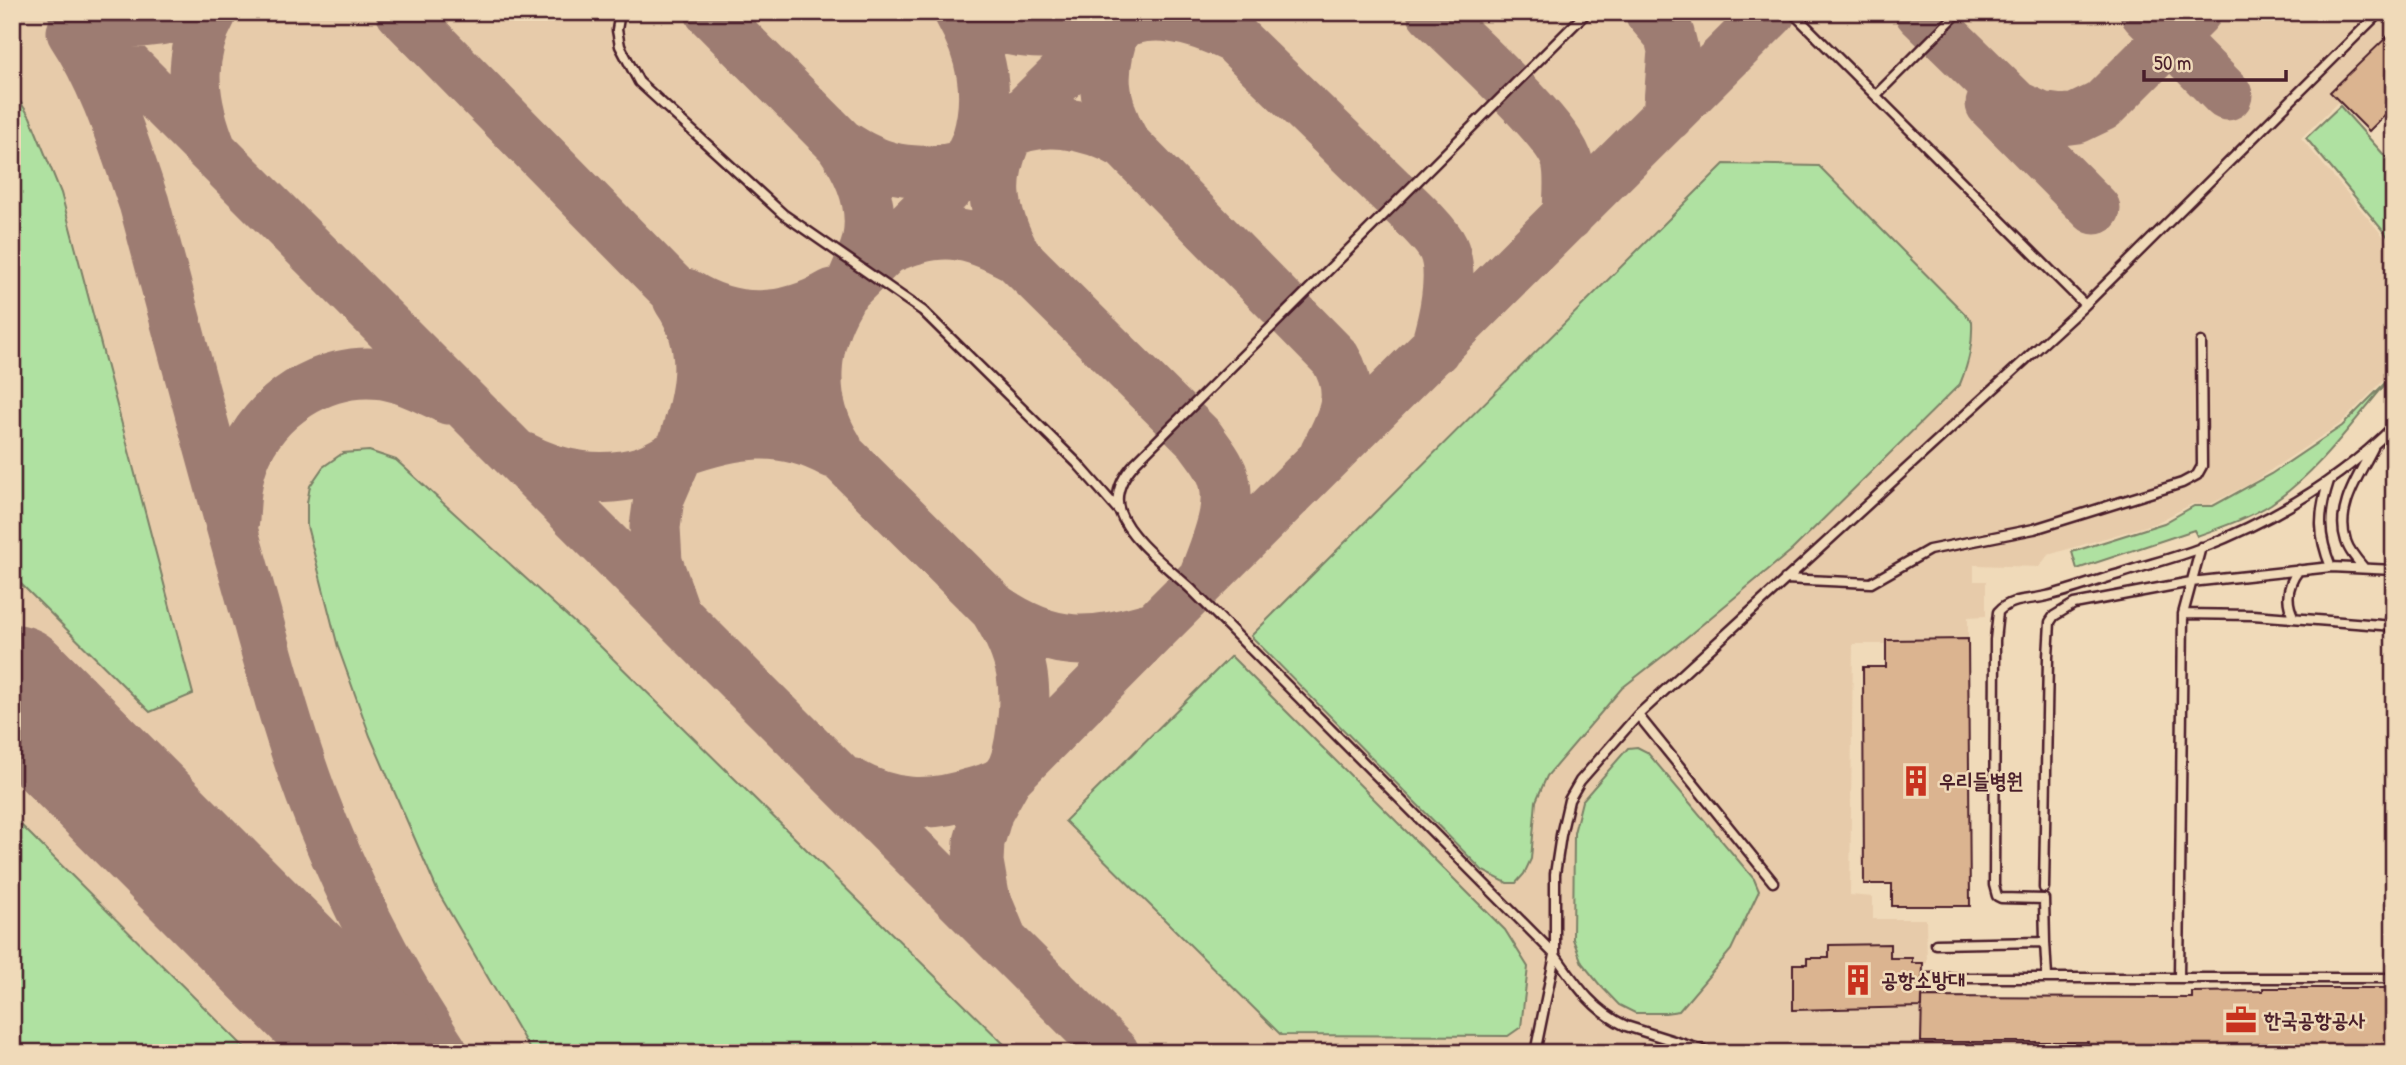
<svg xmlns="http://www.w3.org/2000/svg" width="2406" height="1065" viewBox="0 0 2406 1065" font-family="'Patrick Hand','Poor Story',sans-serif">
<rect width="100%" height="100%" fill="#f0dab9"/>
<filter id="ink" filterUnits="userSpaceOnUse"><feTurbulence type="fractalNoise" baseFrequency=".0143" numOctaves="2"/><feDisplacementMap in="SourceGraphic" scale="14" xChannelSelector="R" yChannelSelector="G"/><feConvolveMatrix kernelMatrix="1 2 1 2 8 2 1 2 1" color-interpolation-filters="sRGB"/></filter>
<g filter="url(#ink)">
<path fill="#e7cbaa" d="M12,12H2394V106L2369,131L2339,101L2301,138L2394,249V370L2340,424L2253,482L2209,505L2192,504L2156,523L2048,555L2039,567L1974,565V581H1986V616L1968,617V639L1887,640L1886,644H1853L1850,895L1873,897V919H1926L1927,963L1923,964L1922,997L2191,998L2192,992L2263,991V988H2394V1053H12Z"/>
<path fill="#afe1a1" stroke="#7c8066" stroke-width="2" d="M12,89L30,117L61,193L193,694L150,712L12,575Z
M2340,106L2394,166V244L2306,138Z
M1724,164L1819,166L1972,321C1973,344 1969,362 1960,384L1792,550L1681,642L1622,688L1547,776L1536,801L1531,859L1524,874L1516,883H1507L1483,871L1251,636Z
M2393,375C2355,419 2320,471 2271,504C2249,518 2222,527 2197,536L2194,530L2077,569L2072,552L2164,523L2194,506H2213L2271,474L2342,426Z
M369,451L396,460L600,646L1013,1053H532L438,892L370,736L338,647L307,526V503L310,486L323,467L343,453Z
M1231,656L1505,930L1528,967L1521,1027L1508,1036L1281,1035L1065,821Z
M1637,747L1647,752L1754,879L1759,891L1731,950L1679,1011L1665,1013H1635L1619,1005L1599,984L1582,963L1573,939L1574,833L1582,801L1628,748Z
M12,816L250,1053H12Z"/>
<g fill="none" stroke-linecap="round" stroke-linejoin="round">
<path stroke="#9d7c72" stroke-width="51" d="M73,12L1114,1053
M84,12C117,28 160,22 194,12
M401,12L663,279L995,609C1053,649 1091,645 1156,626
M710,12L840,143C860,171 875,207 867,243C864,255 858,268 853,280
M959,12C982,53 991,93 977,140C973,150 967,160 965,171
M969,12C1014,43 1072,35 1121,17
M1432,12C1460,40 1559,129 1567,161C1571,178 1568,198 1568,216
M1650,12L1669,34L1673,50L1668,116
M1920,12L2016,106L2040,117L2062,120L2077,118L2102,106L2196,12
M2145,12L2227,95
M1117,21C1100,67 1100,101 1125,144
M1108,30C1149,4 1195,19 1234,38C1285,87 1335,136 1385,185C1400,200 1435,231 1443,248C1455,275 1443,323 1435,349
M72,32C106,83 124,145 144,203C177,326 209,449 244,571C265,645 284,721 311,794C345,884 390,973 443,1053
M1991,104L2095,209
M1011,127C987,177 990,209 1016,257
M1001,137C1039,113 1088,123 1125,144L1335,358C1357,394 1343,419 1325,454
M840,143C883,174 925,178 976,162
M212,151C193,104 186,58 212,12
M887,249C939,226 967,230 1016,257L1200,439C1206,448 1214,457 1219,467C1237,499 1217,542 1205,574
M686,294C733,324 786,322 833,294
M678,299C711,346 699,398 682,448
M837,447C808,402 812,344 839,299
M681,451C735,432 781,424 833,453
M522,457C559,477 603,484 644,471C656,467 667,460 678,454
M234,520C235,500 236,480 243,461C263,406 324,366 383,374C406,378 427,389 448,399
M674,610L657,562L655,527L659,498L678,454L692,435L760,374L1126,12
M850,783C892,806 928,808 973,793C984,790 1000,785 1007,777C1015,768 1018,753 1020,742C1029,688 1024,656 995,609
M999,932L984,896L978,862L979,842L988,811L1007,777L1156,626L1771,12"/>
<path stroke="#9d7c72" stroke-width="128" d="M12,688L376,1053"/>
</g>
<path fill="#dbb490" stroke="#4a1f2b" stroke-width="2" d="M2394,30V106L2369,131L2330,92Z
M1968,639L1970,906H1892V884H1864L1863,667H1886V640Z
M1890,944V958H1912V963H1923L1922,1007L1793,1010V964H1807V958H1829V945Z
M2263,988H2394V1053H2088V1042H1921L1922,997L2192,998V992L2263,991Z"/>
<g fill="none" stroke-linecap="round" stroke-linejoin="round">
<defs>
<path id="lane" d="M620,12L617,30L620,46L639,82L783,214L923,311L1077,463L1120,512
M1587,12L1136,462C1124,475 1113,493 1120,512C1130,540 1170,569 1192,590L1555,955C1575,983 1593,1011 1626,1026L1712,1053
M1792,12L2085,305L2380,12
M1876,95L1959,12
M2329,481C2318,514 2318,535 2331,567L2394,570
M2201,547L2183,614L2253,615L2394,626
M2364,568C2357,560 2349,551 2346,541C2335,508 2359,476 2373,448
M1785,579L1871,583L1929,550L2034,529L2182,483L2197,475L2202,466L2201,342
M2294,618C2285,601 2287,585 2299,570
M1638,715L1773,882
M2044,888L2048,657L2050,622L2054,616L2074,604L2191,582L2331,567
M2045,942L2047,977
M1936,944L2045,942L2044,899L2001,898L1997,896L1994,885L1995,640L1998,612C2010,598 2031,600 2047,596C2072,590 2095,581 2119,574C2146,565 2174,558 2201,548C2273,520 2339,481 2394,426
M1928,978H2394
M2179,978L2183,614
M1535,1053L1555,955V874L1561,835L1569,800L1580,781L1638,715L2085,305"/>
</defs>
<use href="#lane" stroke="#4a1f2b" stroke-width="13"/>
<use href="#lane" stroke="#f0dab9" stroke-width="8"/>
</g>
</g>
<defs>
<symbol id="building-bare" viewBox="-9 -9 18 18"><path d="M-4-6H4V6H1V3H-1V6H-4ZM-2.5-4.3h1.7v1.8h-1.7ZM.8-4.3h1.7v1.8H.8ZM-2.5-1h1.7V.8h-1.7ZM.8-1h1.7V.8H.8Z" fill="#c8321e" stroke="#f0dab9" stroke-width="2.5" paint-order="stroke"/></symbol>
<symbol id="office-bare" viewBox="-9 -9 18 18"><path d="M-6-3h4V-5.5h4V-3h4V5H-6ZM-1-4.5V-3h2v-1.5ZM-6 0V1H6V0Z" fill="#c8321e" stroke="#f0dab9" stroke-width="2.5" paint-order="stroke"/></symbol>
</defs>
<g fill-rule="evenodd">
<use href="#building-bare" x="1894" y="759" width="44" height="44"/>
<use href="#building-bare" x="1836" y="958" width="44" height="44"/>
<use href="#office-bare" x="2219" y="998" width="44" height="44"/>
</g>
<g text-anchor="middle" stroke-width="5" stroke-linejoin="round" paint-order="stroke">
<g font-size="21" font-weight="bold" fill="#4a1f2b" stroke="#f0dab9" text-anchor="start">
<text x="1939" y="788">우리들병원</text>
<text x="1881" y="987">공항소방대</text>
<text x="2264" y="1027">한국공항공사</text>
</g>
</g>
<rect width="2406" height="1065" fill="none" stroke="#f0dab9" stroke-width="42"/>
<rect x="21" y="21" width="2364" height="1023" fill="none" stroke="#4a1f2b" stroke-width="2.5" filter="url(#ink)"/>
<path d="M2144 70v10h142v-10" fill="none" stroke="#4a1f2b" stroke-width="3.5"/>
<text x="2154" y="70" font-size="21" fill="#4a1f2b" stroke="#f0dab9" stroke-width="5" paint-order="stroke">50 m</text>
</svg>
